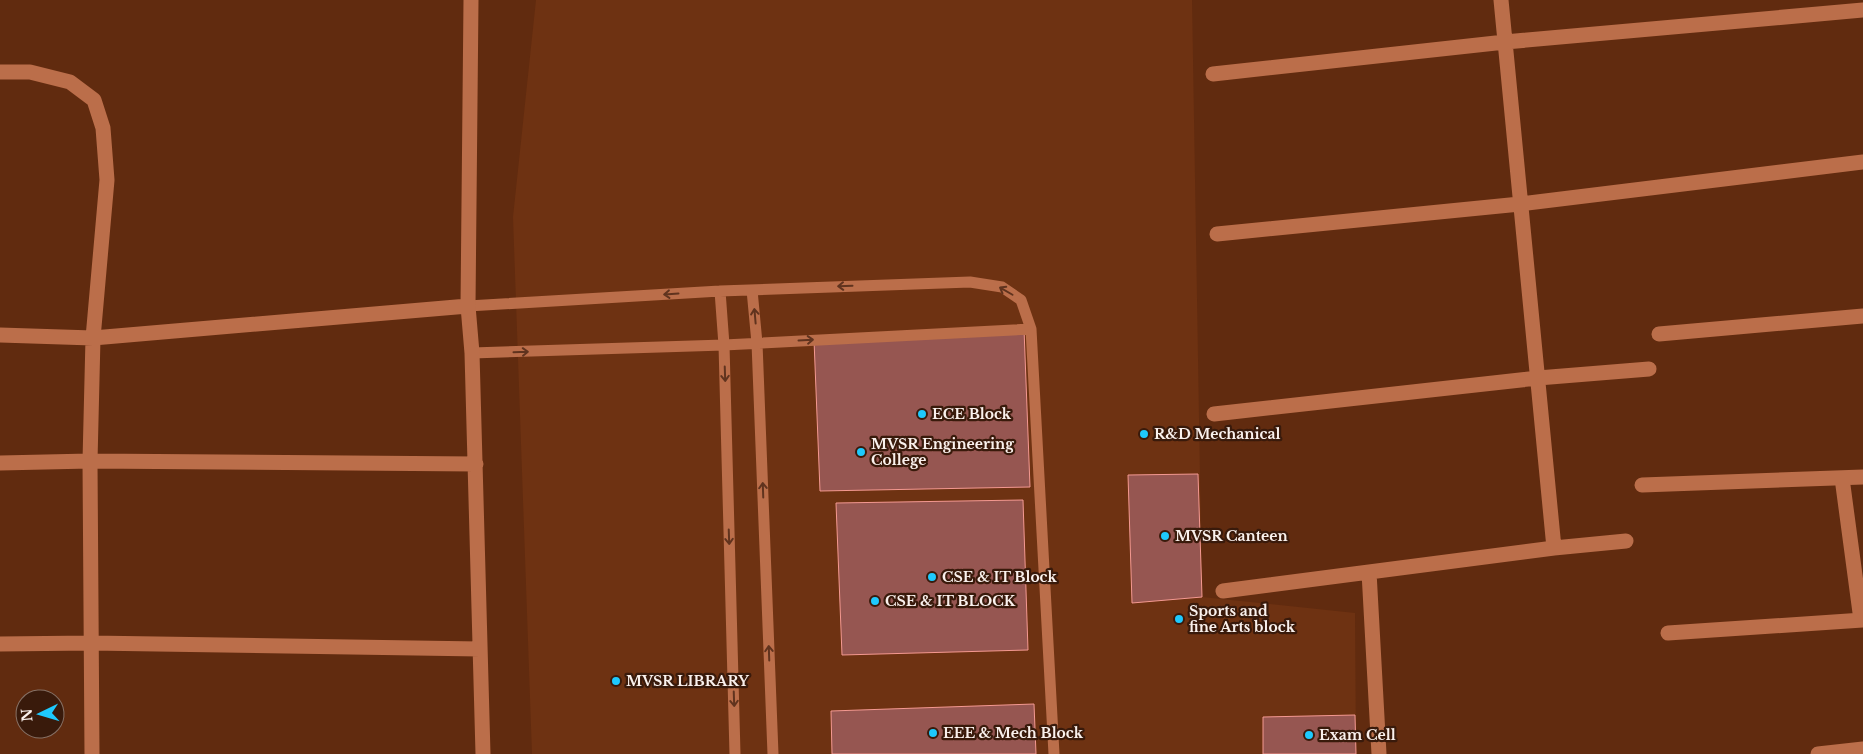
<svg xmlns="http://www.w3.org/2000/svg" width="1863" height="754" viewBox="0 0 1863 754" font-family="'Libre Baskerville',serif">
<rect width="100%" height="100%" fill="#612b0f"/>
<path fill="#6e3212" d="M536,0H1192L1202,597L1355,613L1356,754H532L513,217Z"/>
<path fill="#965651" stroke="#f49991" d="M1024,329L1030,487L820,491L814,340Z
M1198,474L1202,597L1132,603L1128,475Z
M1023,500L1028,650L842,655L836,503Z
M1034,704L1036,754H832L831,711Z
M1355,715L1356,754H1263V717Z"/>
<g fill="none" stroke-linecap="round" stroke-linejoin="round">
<path stroke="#bb6e4a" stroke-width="11" d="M752,290L757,343L773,754
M720,291L724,345L735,754
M468,306L720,291L970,282L1002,287L1021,300L1031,329L1054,754
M472,353L724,345L1031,329"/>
<path stroke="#bb6e4a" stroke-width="15" d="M471,0L468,306L472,353L483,754
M1501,0L1554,548L1626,541
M0,72H30L70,82L94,100L103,128L107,180L93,338L90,461L92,754
M1213,74L1505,42L1863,10
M1217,234L1520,204L1863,162
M1659,334L1863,316
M0,335L93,338L468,306
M1214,414L1538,378L1649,369
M0,463L90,461L476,464
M1842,478L1861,620
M1642,485L1863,477
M1369,572L1379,754
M1223,591L1554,548
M1668,633L1863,620
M0,644L91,643L480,649
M1818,754L1863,749"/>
</g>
<defs><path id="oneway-shaft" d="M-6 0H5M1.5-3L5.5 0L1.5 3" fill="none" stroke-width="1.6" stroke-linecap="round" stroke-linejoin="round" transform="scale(1.25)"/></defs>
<g stroke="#60331e">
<use href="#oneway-shaft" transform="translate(845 286) rotate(178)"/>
<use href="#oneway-shaft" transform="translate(1006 291) rotate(-150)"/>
<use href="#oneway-shaft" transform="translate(671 294) rotate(176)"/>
<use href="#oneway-shaft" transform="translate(755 316) rotate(-95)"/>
<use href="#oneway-shaft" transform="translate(806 340) rotate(-3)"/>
<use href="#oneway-shaft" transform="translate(521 352) rotate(-2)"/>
<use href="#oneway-shaft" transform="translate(725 374) rotate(88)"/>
<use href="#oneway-shaft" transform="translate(763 490) rotate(-92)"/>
<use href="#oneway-shaft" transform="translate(729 537) rotate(88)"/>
<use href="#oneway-shaft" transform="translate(769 653) rotate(-92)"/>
<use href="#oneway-shaft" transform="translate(734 699) rotate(88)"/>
</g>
<g fill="#1ec9fd" stroke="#391a0b" stroke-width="2">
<circle cx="922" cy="414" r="5"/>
<circle cx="1144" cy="434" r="5"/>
<circle cx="861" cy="452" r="5"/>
<circle cx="1165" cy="536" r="5"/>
<circle cx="932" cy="577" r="5"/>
<circle cx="875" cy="601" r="5"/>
<circle cx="1179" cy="619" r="5"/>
<circle cx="616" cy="681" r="5"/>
<circle cx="933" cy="733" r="5"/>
<circle cx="1309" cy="735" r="5"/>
</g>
<g text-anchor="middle" stroke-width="4.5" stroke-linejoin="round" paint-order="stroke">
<g font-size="14" font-weight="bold" fill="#faf1ed" stroke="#391a0b" text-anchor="start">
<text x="932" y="419">ECE Block</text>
<text x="1154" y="439">R&amp;D Mechanical</text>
<text x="871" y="449">MVSR Engineering<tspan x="871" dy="16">College</tspan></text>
<text x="1175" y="541">MVSR Canteen</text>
<text x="942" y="582">CSE &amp; IT Block</text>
<text x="885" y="606">CSE &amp; IT BLOCK</text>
<text x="1189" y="616">Sports and<tspan x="1189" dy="16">fine Arts block</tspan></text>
<text x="626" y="686">MVSR LIBRARY</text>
<text x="943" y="738">EEE &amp; Mech Block</text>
<text x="1319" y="740">Exam Cell</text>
</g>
</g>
<g transform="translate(40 714) rotate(265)"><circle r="24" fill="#391a0b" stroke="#867065"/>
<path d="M0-4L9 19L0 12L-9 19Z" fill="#1ec9fd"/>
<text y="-8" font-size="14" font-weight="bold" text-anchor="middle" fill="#faf1ed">N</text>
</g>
</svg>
